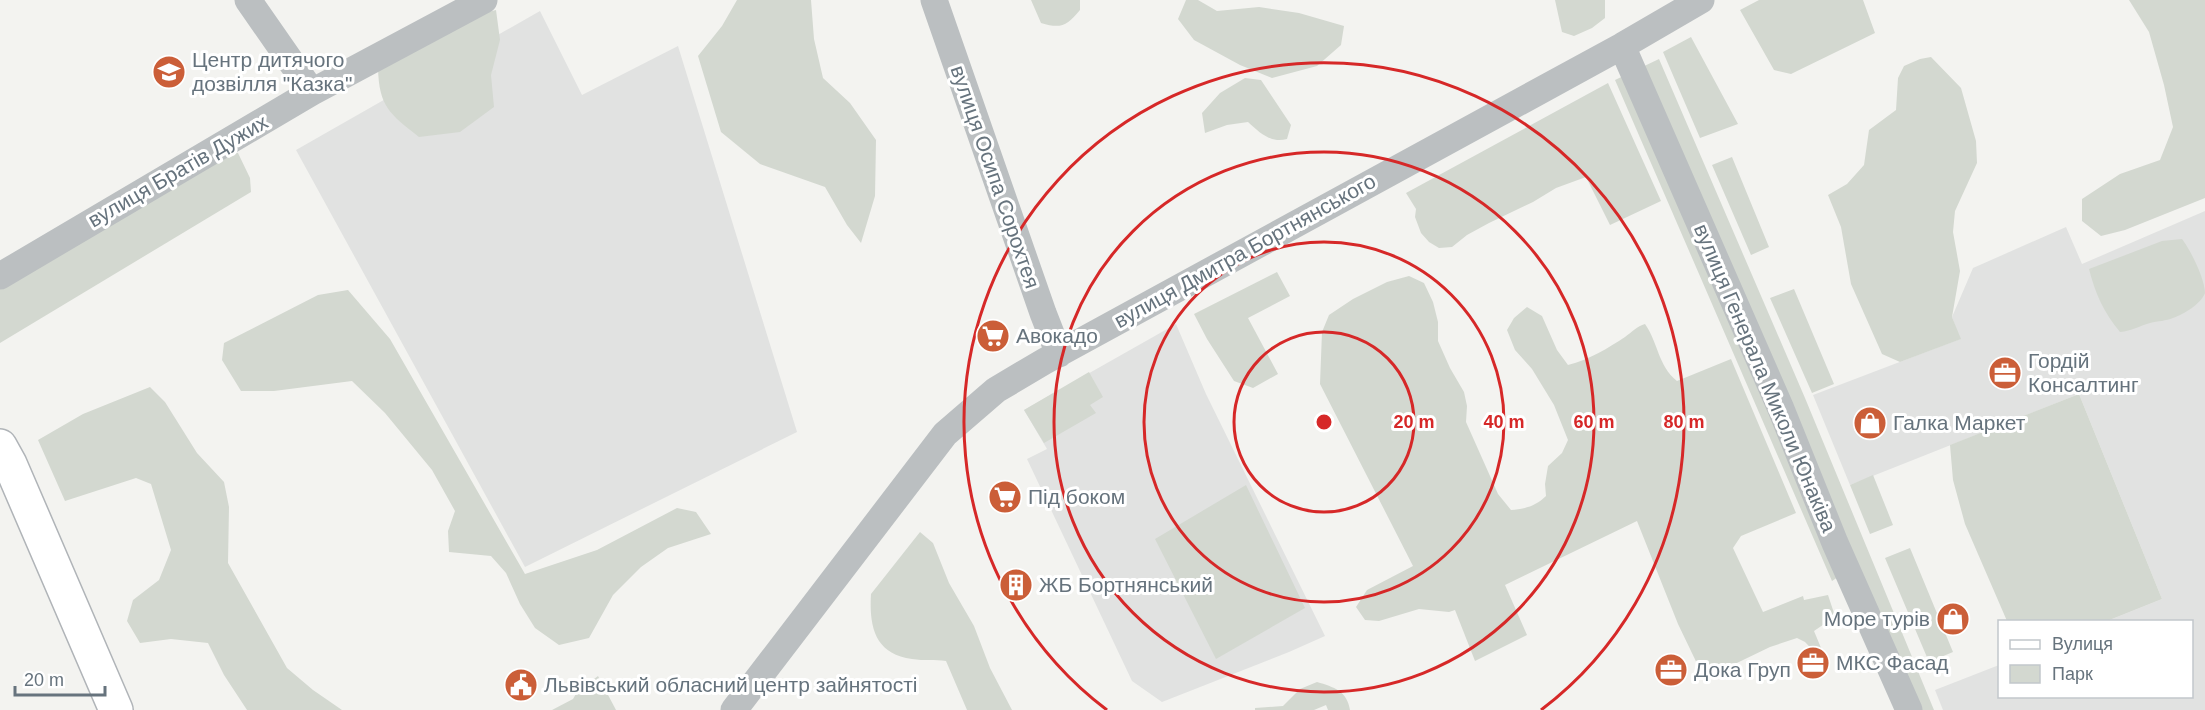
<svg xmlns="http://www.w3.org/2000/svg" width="2205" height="710" viewBox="0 0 2205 710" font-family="Helvetica,sans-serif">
<rect width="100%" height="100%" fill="#f3f3f0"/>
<path fill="#e1e2e1" d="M540,11L582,95L678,46L797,432L525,567L296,150Z
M2205,211V710H1943L1935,690L1999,665L2000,696H2192V622L2107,621L2162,599L2079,394L1850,485L1813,395L1960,339L1952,317L1973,268L2066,227L2082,264Z
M1176,324L1206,394L1325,636L1289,652L1162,702L1132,681L1027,459L1047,449L1024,410Z"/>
<path fill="#d3d8d0" d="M737,0H811L814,39L823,78L850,103L876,140L875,196L861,243L847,225L825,187L760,164L721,132L698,56L722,26Z
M1031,0H1080V10C1067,26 1061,29 1041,23Z
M1186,0H1198L1217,11L1259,7L1299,13L1344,26L1341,45L1317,66L1272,78L1240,65L1194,40L1178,19Z
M1555,0H1605V18L1592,28L1574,36L1562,32Z
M1759,0H1863L1875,33L1791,74L1774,70L1740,10Z
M2129,0H2205V198L2125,230L2101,236L2082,221V199L2120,174L2160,160L2173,127L2164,85L2149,32Z
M496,10L500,40L491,75L494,107L460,132L419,137C390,114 379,107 378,68L468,17Z
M1691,37L1738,124L1700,138L1663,52Z
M1931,57L1961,88L1976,141L1977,163L1955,211L1953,232L1960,271L1952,317L1961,339L1900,362L1882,354L1851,284L1841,227L1828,195L1847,184L1864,165L1869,130L1896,110L1898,78L1904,66L1920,59Z
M1659,59L1805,398L1934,710H1909L1847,571L1832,581L1615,80Z
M1245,78L1261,80L1291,125L1287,139C1270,143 1260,133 1248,122L1227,125L1205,133L1202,113L1220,93Z
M1608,83L1661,201L1610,225L1586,177L1556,188L1533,202L1489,223L1467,235L1452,247L1439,248L1429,242L1421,233L1415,217L1416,209L1406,193Z
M220,151L238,153L250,178L251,192L0,343V282Z
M1732,157L1769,247L1751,255L1712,165Z
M2182,239C2190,249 2205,279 2205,293C2201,304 2184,314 2173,318C2166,321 2158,321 2150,323C2139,326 2132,331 2120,332C2104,313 2095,293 2089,269L2162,241Z
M1277,272L1290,296L1248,318L1278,374L1253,388L1234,381L1207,339L1194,314Z
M1409,276L1424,283L1433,302L1438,322V341L1450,368L1464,392L1467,406L1466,422L1498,494L1511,510C1525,509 1536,506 1546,496L1545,484L1548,466L1562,453L1568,440L1554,405L1532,369L1515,350L1507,330L1514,318L1527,307L1542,316L1557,350L1568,365C1589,360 1608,348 1625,337C1632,332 1637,326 1645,324C1658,342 1658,366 1677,381L1731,359L1796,513L1741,536L1733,548L1763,612L1803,596L1804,600L1828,595L1834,613L1833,618L1814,631L1826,660V664L1805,642L1797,638L1770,647L1712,675L1703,676L1678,624L1637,521L1505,585L1527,635L1475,661L1455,610L1449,612L1419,609L1379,621L1365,620L1356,607L1367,590L1413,566L1320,384L1322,332L1329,315L1353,299L1387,282Z
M1794,289L1834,384L1812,393L1770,298Z
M348,290L390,339L525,574L597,550L677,508L696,512L711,534L668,548L641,567L613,595L589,638L559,645L535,628L520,604L506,573L491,556L449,552L448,531L455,511L432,470L385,413L352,381L274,391H241L222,360L224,343L318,295Z
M1089,372L1103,397L1090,405L1096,413L1044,443L1024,410Z
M150,387L165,402L197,453L224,482L229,507L228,563L287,668L313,690L342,710H247L224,675L208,643L171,639L140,643L127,621L133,600L159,580L171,550L151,484L136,478L65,501L38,440L83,414Z
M2079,394L2162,599L2107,621H2007L1965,524L1953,480L1950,445Z
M1873,475L1893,525L1870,534L1850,485Z
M1246,485L1305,608L1216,659L1155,539Z
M920,532L933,543L949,583L974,626L990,668L1012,710H967L946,661C935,659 924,661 912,659C875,654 869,627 871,594Z
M1910,548L1953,652L1929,662L1885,558Z
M598,676L616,710H552L573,699L577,692Z
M1317,682C1334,687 1347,691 1350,710H1328L1326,705L1314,710H1255V708L1283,706L1300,689Z"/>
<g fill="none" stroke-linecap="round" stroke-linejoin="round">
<defs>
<path id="secondary" d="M0,446L10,464L116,710"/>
</defs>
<use href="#secondary" stroke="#b0b4b8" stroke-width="36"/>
<path stroke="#bbbfc1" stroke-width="27" d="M248,0L312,92
M934,0L1043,313L1059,354
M1622,46L1781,409L1835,543L1909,710
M0,276L312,92L484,0
M734,710L945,434L996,390L1045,361L1622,46L1701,0"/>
<use href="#secondary" stroke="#fff" stroke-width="33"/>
</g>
<g fill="none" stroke="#d62828" stroke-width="3">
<circle cx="1324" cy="422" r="90"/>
<circle cx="1324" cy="422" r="180"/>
<circle cx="1324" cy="422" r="270"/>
<path d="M1107 710A360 360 0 1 1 1541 710"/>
</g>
<defs>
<symbol id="school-disc" viewBox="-11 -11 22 22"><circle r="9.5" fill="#cb5e38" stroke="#fff"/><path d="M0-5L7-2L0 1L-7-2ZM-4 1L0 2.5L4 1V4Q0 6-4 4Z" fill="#fff"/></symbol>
<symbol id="supermarket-disc" viewBox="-11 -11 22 22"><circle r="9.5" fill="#cb5e38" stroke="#fff"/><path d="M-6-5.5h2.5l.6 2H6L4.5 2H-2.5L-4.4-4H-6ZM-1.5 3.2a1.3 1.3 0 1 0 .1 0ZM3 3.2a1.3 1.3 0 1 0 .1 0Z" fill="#fff"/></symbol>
<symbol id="office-disc" viewBox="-11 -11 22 22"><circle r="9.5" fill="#cb5e38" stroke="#fff"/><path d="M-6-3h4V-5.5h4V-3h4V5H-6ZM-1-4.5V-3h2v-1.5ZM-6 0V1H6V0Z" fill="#fff"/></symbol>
<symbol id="shop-disc" viewBox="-11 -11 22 22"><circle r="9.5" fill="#cb5e38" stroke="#fff"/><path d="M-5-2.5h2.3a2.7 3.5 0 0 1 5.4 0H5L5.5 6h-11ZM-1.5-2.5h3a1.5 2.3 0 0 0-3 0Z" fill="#fff"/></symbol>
<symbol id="building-disc" viewBox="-11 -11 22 22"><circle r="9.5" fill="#cb5e38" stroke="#fff"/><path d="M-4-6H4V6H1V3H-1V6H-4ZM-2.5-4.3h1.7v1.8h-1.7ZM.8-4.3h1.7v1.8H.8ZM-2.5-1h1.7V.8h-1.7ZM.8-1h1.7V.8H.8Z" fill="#fff"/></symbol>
<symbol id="civic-disc" viewBox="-11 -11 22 22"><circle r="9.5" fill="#cb5e38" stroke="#fff"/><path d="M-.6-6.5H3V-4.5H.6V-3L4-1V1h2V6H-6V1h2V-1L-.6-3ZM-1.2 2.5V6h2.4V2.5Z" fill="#fff"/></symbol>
</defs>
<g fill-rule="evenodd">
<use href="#school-disc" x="150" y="53" width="38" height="38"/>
<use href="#supermarket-disc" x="974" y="317" width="38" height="38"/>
<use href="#office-disc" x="1986" y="354" width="38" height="38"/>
<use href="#shop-disc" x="1851" y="404" width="38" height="38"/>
<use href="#supermarket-disc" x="986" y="478" width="38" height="38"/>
<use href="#building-disc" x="997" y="566" width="38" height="38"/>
<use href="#shop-disc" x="1934" y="600" width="38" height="38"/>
<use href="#office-disc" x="1794" y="644" width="38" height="38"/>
<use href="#office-disc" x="1652" y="651" width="38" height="38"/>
<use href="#civic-disc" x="502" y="666" width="38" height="38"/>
</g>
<g text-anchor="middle" stroke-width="6" stroke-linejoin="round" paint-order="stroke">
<g font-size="21" fill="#66737d" stroke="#fff" text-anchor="start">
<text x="192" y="67">Центр дитячого<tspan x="192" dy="24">дозвілля "Казка"</tspan></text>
<text x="1016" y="343">Авокадо</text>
<text x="2028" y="368">Гордій<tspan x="2028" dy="24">Консалтинг</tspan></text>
<text x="1893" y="430">Галка Маркет</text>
<text x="1028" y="504">Під боком</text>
<text x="1039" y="592">ЖБ Бортнянський</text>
<text x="1930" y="626" text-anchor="end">Море турів</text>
<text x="1836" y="670">МКС Фасад</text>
<text x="1694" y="677">Дока Груп</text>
<text x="544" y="692">Львівський обласний центр зайнятості</text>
</g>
<g font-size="21" fill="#66737d" stroke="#fff">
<text transform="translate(178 171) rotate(-30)" y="7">вулиця Братів Дужих</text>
<text transform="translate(995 177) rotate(71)" y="7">вулиця Осипа Сорохтея</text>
<text transform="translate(1245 251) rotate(-29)" y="7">вулиця Дмитра Бортнянського</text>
<text transform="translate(1765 378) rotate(67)" y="7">вулиця Генерала Миколи Юнаківа</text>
</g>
</g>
<circle cx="1324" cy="422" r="9" fill="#d62828" stroke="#fff" stroke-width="3"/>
<g font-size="18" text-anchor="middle" font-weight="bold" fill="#d62828" stroke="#fff" stroke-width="6" stroke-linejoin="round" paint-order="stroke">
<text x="1414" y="428">20 m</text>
<text x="1504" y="428">40 m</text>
<text x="1594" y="428">60 m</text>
<text x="1684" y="428">80 m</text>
</g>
<rect x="1998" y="620" width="195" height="78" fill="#ffffff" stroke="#c2c7cb" stroke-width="1.5"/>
<rect x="2010" y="640" width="30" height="9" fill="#ffffff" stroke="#c2c7cb" stroke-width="1.5"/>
<text x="2052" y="650" font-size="18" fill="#66737d">Вулиця</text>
<rect x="2010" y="665" width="30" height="18" fill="#d3d8d0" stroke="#c2c7cb" stroke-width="1.5"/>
<text x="2052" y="680" font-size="18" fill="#66737d">Парк</text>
<path d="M15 686v9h90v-9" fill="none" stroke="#66737d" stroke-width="3"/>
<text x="24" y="686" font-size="18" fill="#66737d" stroke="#ffffff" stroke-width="4.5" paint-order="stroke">20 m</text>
</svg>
